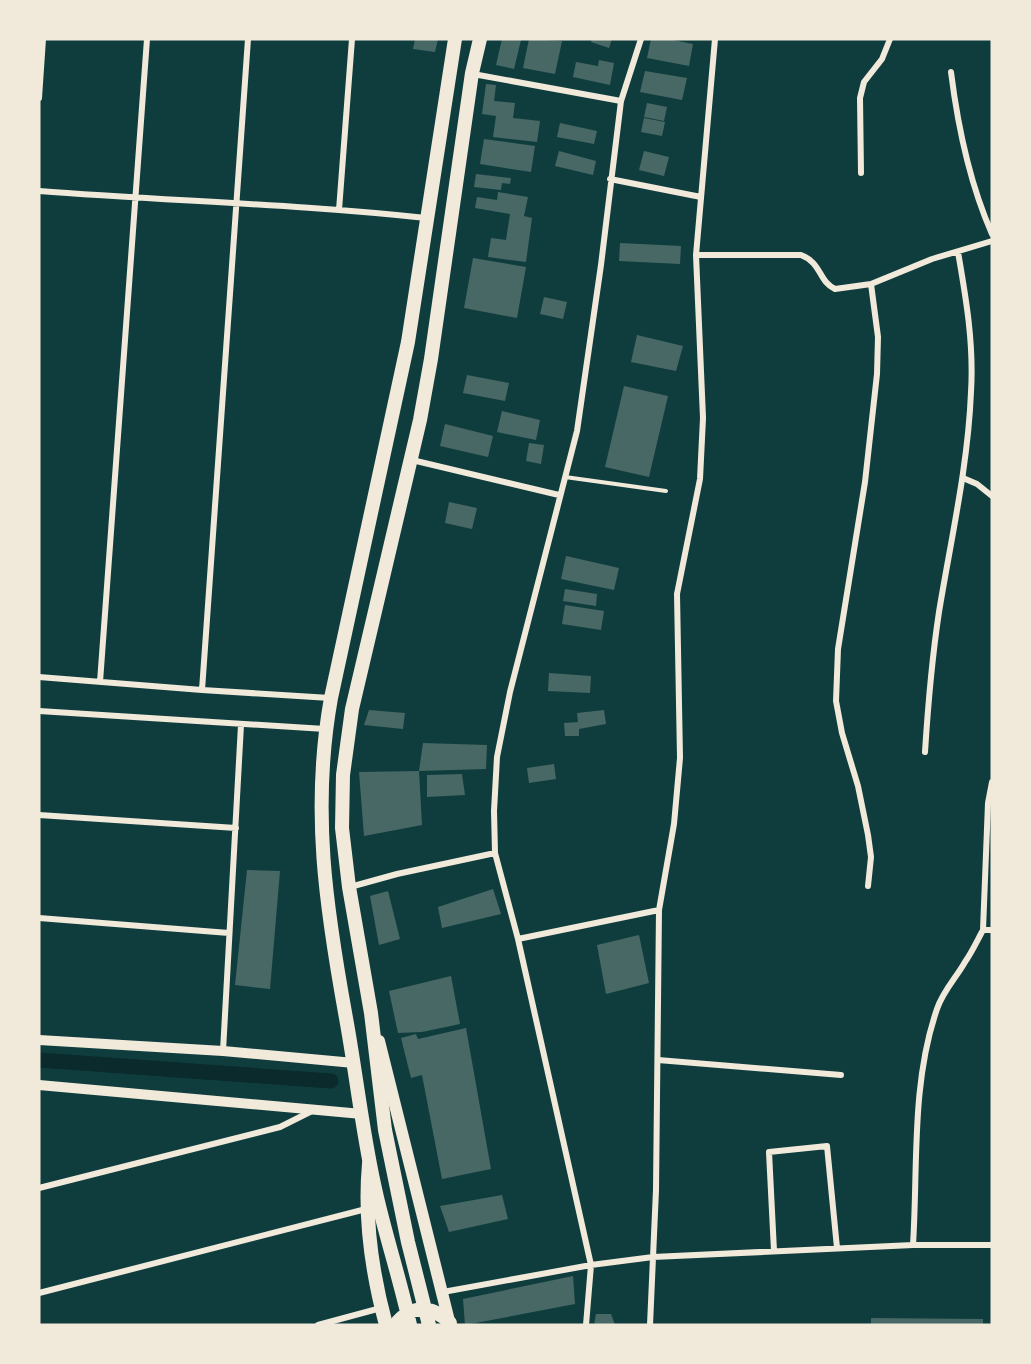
<svg xmlns="http://www.w3.org/2000/svg" width="1031" height="1364" viewBox="0 0 1031 1364" font-family="'DM Sans',sans-serif">
<rect width="100%" height="100%" fill="#0f3d3e"/>
<g fill="none" stroke-linecap="round" stroke-linejoin="round">
<path stroke="#0a2a2b" stroke-width="15" d="M39,1060L331,1081"/>
</g>
<path fill="#486865" d="M415,39H438L435,52L413,49Z
M502,39L521,40L514,69L496,65Z
M529,39L562,41L555,74L523,68Z
M592,39H612L609,48L591,42Z
M651,39H668L693,44L689,66L647,58Z
M599,60L614,63L610,85L573,77L576,62L598,66Z
M645,71L687,78L682,100L640,92Z
M486,84L496,85L494,101L515,103L513,118L540,121L537,142L493,137L496,116L482,114Z
M647,103L667,107L664,121L644,117Z
M644,118L665,122L662,136L641,132Z
M560,123L597,131L594,144L557,137Z
M484,139L535,146L531,172L480,164Z
M559,151L596,161L593,175L555,166Z
M644,151L669,157L664,176L639,170Z
M476,174L511,178L510,184L502,183L501,190L474,187Z
M498,192L528,197L524,216L532,218L526,262L488,257L491,238L506,240L510,214L475,208L477,197L497,200Z
M620,243L681,246L680,264L619,261Z
M473,258L526,267L517,318L464,308Z
M544,297L567,302L563,319L540,314Z
M637,335L683,346L676,371L631,362Z
M467,375L509,383L505,401L463,393Z
M624,386L668,396L649,477L605,467Z
M502,411L540,420L536,440L497,432Z
M445,424L493,436L488,457L440,446Z
M529,443L544,445L541,464L526,461Z
M449,502L477,508L472,529L445,523Z
M566,556L619,568L614,590L561,579Z
M565,589L597,594L596,606L563,601Z
M565,605L604,611L601,630L562,624Z
M549,673L591,676L590,693L548,691Z
M369,710L405,713L403,729L364,725Z
M604,710L606,724L579,729V736H565L564,723L578,722L577,713Z
M423,743L487,745L486,769L419,771Z
M554,764L556,779L529,783L527,768Z
M419,771L422,825L364,836L359,772Z
M462,774L465,795L427,797V775Z
M247,870L280,871L270,989L235,985Z
M493,889L501,914L442,928L438,907Z
M388,891L400,939L379,945L370,896Z
M639,935L649,983L606,994L597,945Z
M451,976L460,1024L422,1032L398,1033L389,991Z
M466,1028L491,1169L442,1179L422,1075L411,1078L401,1038L416,1034L418,1039Z
M502,1195L508,1219L449,1232L440,1206Z
M573,1276L575,1304L465,1325L463,1299Z
M596,1314H611L615,1325H594Z
M871,1318L983,1319V1325H871Z"/>
<g fill="none" stroke-linecap="round" stroke-linejoin="round">
<path stroke="#f1e9da" stroke-width="4" d="M565,477L666,491"/>
<path stroke="#f1e9da" stroke-width="6" d="M951,72C958,128 969,182 992,234
M473,74L621,101
M39,98L43,39
M861,173L860,98L864,82L882,59L890,39
M610,179L701,197
M39,191C168,201 298,204 426,218
M339,210L352,39
M696,255H801C822,263 818,281 835,289L871,284L932,259L992,241
M412,460L559,495
M963,478L977,484L992,496
M39,677L202,690L330,698
M100,682L147,39
M202,690L248,39
M39,711L325,729
M925,752C928,705 932,658 939,612C951,539 968,466 971,392C974,344 966,298 958,252
M39,815L236,828
M868,886L871,857L868,835L858,786L842,733L836,701L838,649L865,482L877,374L878,337L871,284
M350,887L397,874L495,853
M39,918L229,933
M983,930L988,803L992,782
M518,939L659,910L674,824L680,758L677,594L700,479L703,418L696,255L715,39
M223,1051L241,725
M658,1060L841,1075
M39,1188L280,1127L312,1111
M913,1245C918,1167 911,1084 937,1009C943,991 956,978 965,962C972,952 977,941 983,930H992
M774,1251L769,1152L827,1146L837,1248
M443,1292L591,1265L653,1257L913,1245H992
M39,1293L366,1209
M318,1325L381,1308
M586,1325L591,1265L518,939L495,853L494,811L497,757L510,692L577,431L601,265L621,101L641,39
M650,1325L656,1190L659,910"/>
<path stroke="#f1e9da" stroke-width="10" d="M39,1040L223,1051L354,1063
M39,1085L362,1114"/>
<path stroke="#f1e9da" stroke-width="12" d="M379,1041L450,1325"/>
<path stroke="#f1e9da" stroke-width="14" d="M369,1164C364,1218 372,1273 386,1325"/>
<path stroke="#f1e9da" stroke-width="14" d="M395,1325C411,1304 432,1305 450,1323
M410,1325C400,1278 384,1232 374,1184C362,1129 356,1073 346,1018C326,908 311,809 331,698L408,342L455,39
M429,1325L408,1242L385,1130L371,1013L349,887L342,828L343,775L352,709L420,420L431,359L472,73L480,39"/>
</g>
<rect width="1031" height="1364" fill="none" stroke="#f1e9da" stroke-width="81"/>
</svg>
